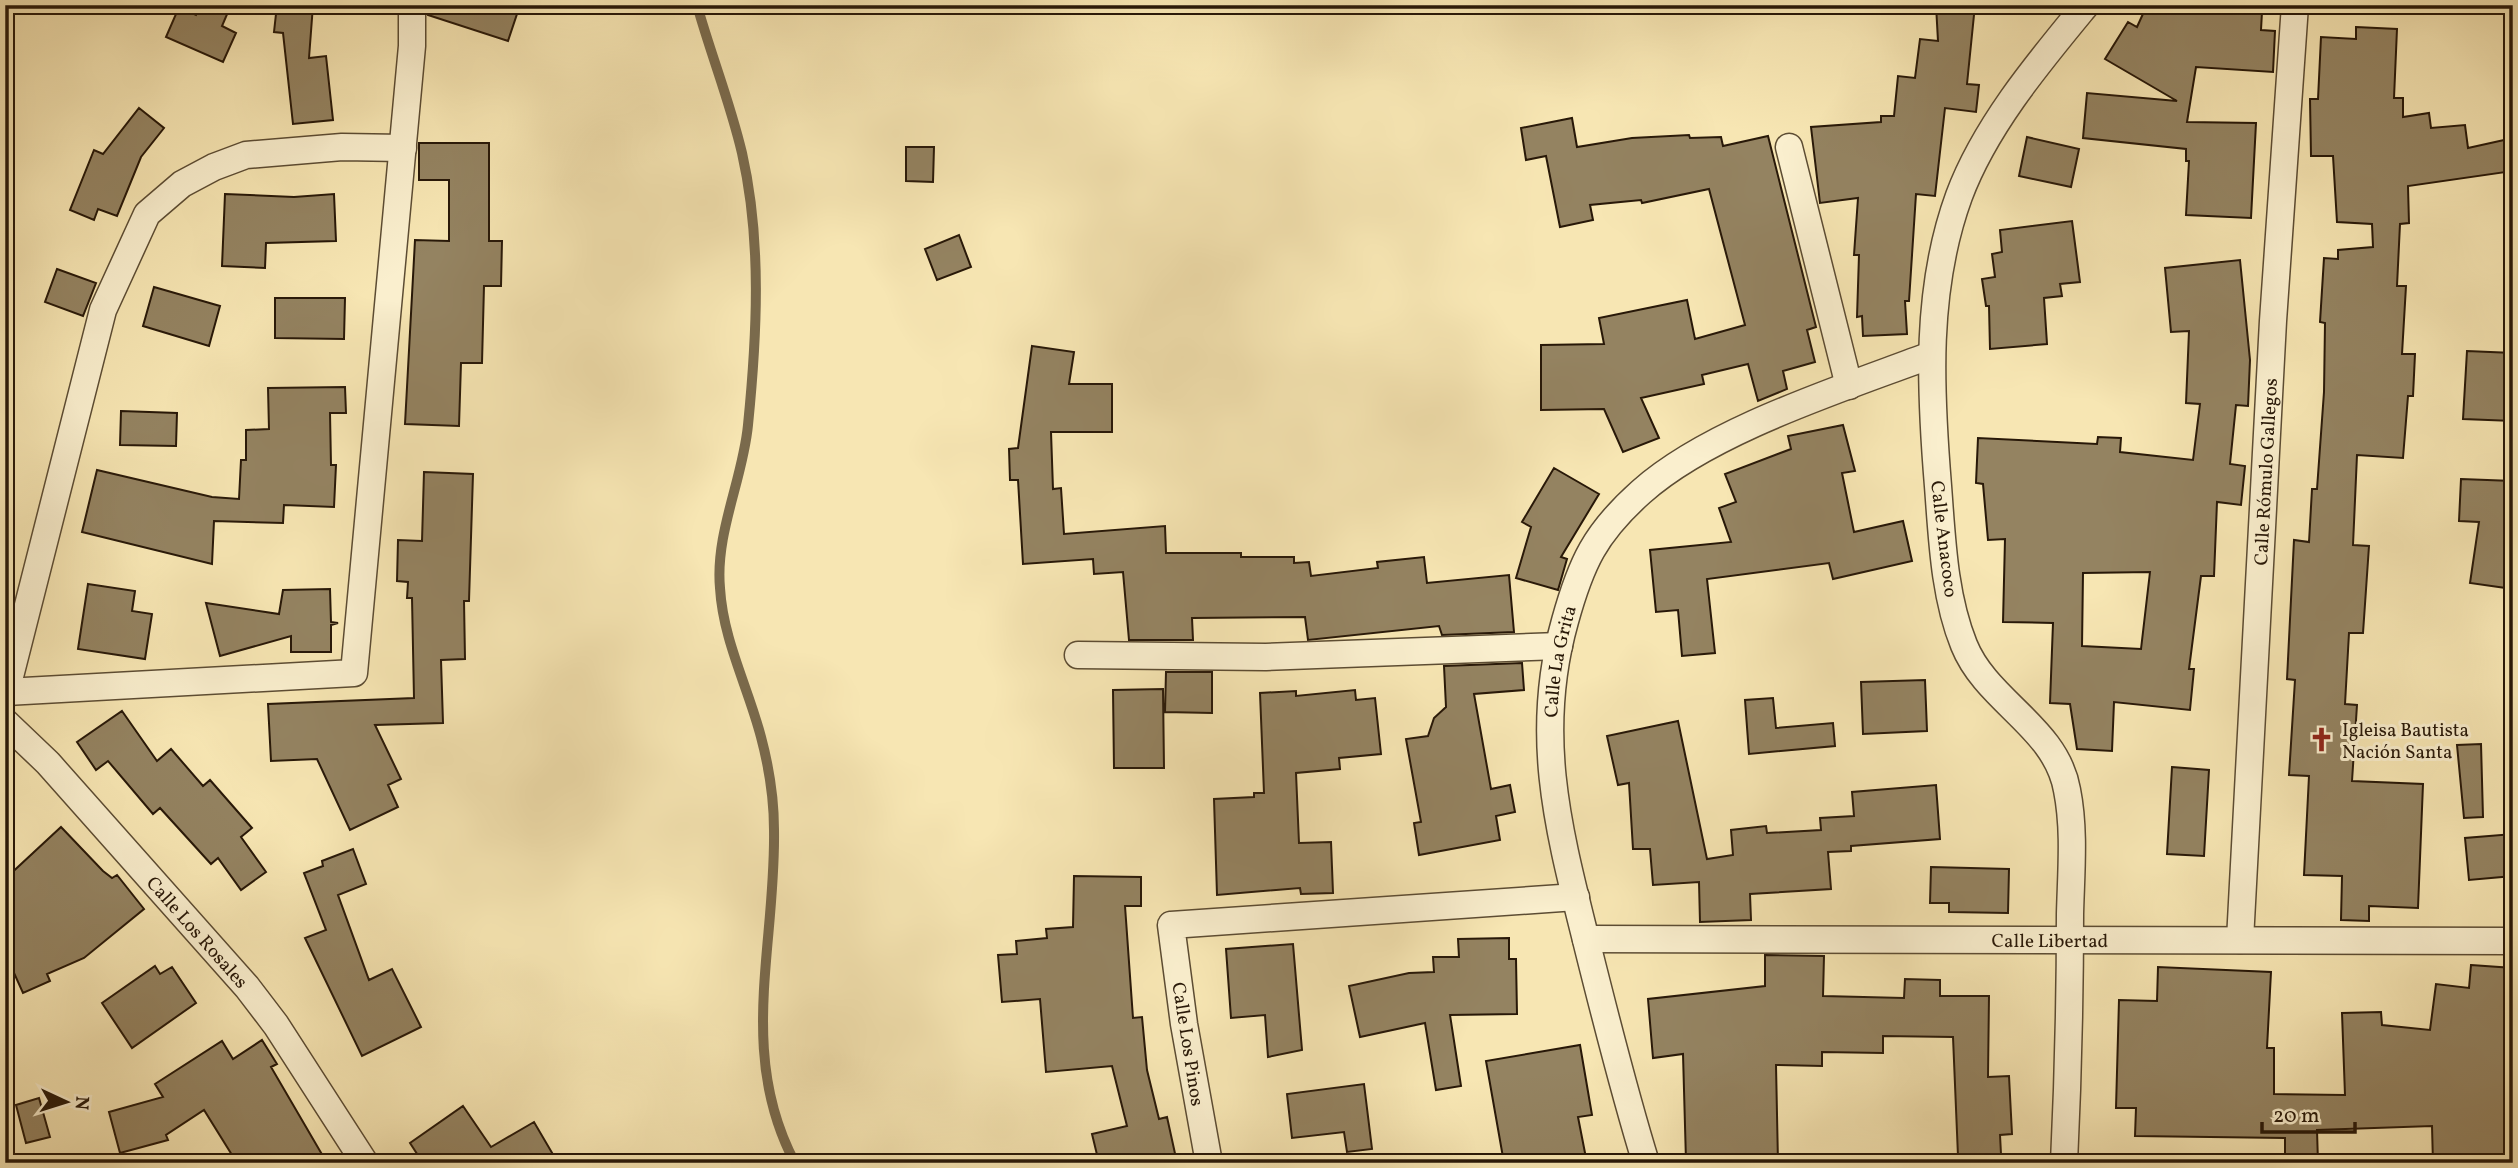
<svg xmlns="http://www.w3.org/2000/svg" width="2518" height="1168" viewBox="0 0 2518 1168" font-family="Vollkorn,serif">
<rect width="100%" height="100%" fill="#f7e6b3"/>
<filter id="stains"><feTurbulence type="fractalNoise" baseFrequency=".00286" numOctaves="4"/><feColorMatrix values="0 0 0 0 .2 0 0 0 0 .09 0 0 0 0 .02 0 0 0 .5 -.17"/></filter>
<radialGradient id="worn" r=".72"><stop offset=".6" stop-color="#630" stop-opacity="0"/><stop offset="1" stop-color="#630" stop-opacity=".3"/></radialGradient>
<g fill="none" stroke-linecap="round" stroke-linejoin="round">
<path stroke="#7a6a4c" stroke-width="10" d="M697,5C711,55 730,102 742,153C762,241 757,335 748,425C743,479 715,533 720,588C723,640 748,687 761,737C769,767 774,799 774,830C776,946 737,1054 795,1163"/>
</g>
<path fill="#948361" stroke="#281808" stroke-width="2" fill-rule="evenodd" d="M201,5H231L222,26L236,33L223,62L166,37L179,7L196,15Z
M277,5H313L309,58L326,56L333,120L293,124L283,33L274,32Z
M428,5H520L508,41L428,15Z
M1936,5H1975L1967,84L1979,85L1976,112L1945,108L1935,196L1916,194L1909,301H1905L1907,334L1863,336L1862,316L1857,317L1859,255H1854L1858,198L1820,203L1811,127L1881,122V116H1894L1898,76L1915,78L1920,39L1938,41Z
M2147,5H2217V9L2262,12L2261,30L2275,31L2273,72L2196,67L2187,122L2256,123L2251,218L2186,215L2189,161H2186V149L2083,138L2087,93L2177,101L2105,59L2128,22L2137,27Z
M2356,27L2397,29L2394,98H2403V117L2429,113L2431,128L2465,125L2468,148L2513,138V171L2408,186L2409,223L2400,224L2397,286H2406L2402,354H2415L2413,396H2408L2403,458L2357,455L2353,545L2369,546L2363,633H2349L2345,704L2357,705L2352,781L2423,784L2418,908L2369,906V921L2341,920L2342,876L2304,875L2309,776L2289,775L2295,680L2287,679L2294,540L2309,542L2312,489H2317L2324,392L2325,323L2320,322L2324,258L2338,259V250L2373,247L2372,224L2337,222L2333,156H2311L2310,99H2318L2321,37L2356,39Z
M139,108L164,128L141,157L117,216L98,209L94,220L70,210L94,150L103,154Z
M1572,118L1577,147L1632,138L1689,135L1690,138L1721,137L1723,146L1768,136L1816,327L1807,330L1815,362L1783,371L1787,389L1758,401L1748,364L1702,375L1704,384L1641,398L1659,438L1623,452L1604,409L1541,410V345L1604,344L1599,318L1687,300L1695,339L1745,325L1709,189L1642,203L1641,200L1590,205L1593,220L1560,227L1546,156L1526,160L1521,128Z
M2027,137L2079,149L2071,187L2019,176Z
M419,143H489V241H502L501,286H484L482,363H461L459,426L405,424L415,240L449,241V180H419Z
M906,147H934L933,182L906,181Z
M225,194L294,197L334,194L336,241L266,243L265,268L222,266Z
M2072,221L2080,282L2060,284L2062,296L2044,298L2047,344L1990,349L1989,306H1986L1982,279L1995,277L1992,254L2002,252L2000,230Z
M959,235L971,267L937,280L925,249Z
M2240,260L2250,360L2248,406L2236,405L2230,464L2245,466L2241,505L2217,502L2214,576H2201L2189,669H2194L2190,710L2114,702L2112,751L2077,749L2070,704L2050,703L2053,623L2003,622L2005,539L1988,540L1983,484L1976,483L1978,438L2097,444L2098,437L2121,438L2120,452L2193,460L2200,404L2186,403L2189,331L2171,332L2165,268ZM2150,572L2141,649L2082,646L2083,573Z
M57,269L96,283L83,316L45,302Z
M154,287L220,306L209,346L143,326Z
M275,298H345L344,339L275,338Z
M1032,346L1074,352L1069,384H1112V432H1051L1053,489L1061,488L1064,534L1165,526L1166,553H1241V557H1294V563L1309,562L1311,576L1378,568L1377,562L1424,557L1427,583L1509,575L1514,632L1442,635L1439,626L1308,640L1305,617L1192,618L1193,640H1129L1123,572L1094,574L1093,559L1023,564L1018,480H1010L1009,449L1018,448Z
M2467,351L2513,353V421L2463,419Z
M345,387L346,413H330L331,465H336L334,507L284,505L283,523L214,521L212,564L82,532L97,470L212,497L239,499L241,460H246V430L269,429L268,388Z
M121,411L177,413L176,446L120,445Z
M1843,425L1855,471L1842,473L1854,532L1903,521L1912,561L1833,579L1829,563L1707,579L1715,653L1682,656L1678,610L1656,612L1650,550L1731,542L1719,508L1736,502L1725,474L1791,449L1788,436Z
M1554,468L1599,494L1561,557L1567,559L1558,590L1516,578L1531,527L1522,522Z
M424,472L473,474L469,601H464L465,659L441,660L443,723L375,725L401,779L388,785L398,807L350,830L317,759L271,761L268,704L414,698L412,598H407L408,582L397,581L398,540L422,541Z
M2461,479L2513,481V589L2470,583L2479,522L2459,521Z
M88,584L135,591L132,611L152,614L145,659L78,649Z
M330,589L331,622L338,623L331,625V652H291V636L220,656L206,603L279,614L283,590Z
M1522,663L1524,690L1474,694L1491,789L1510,785L1515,812L1496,816L1500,840L1419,855L1414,823L1421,822L1406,739L1428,736L1434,718L1446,707L1444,666Z
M1166,672H1212V713L1165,712Z
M1925,680L1927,731L1863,734L1861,682Z
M1163,689L1164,768H1114L1113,690Z
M1355,690L1356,700L1375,698L1381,754L1339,758L1340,769L1296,773L1299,843L1331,842L1333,893L1301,894L1300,888L1217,895L1214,799L1254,797V793H1264L1260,693L1296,691V696Z
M1773,698L1776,728L1833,723L1835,746L1749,754L1745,700Z
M122,711L157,761L171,749L203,786L210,780L252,828L241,837L266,872L241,890L218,858L211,864L160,808L153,814L108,761L96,770L77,742Z
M1678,721L1707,859L1733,855L1731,830L1766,826L1767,833L1821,830L1820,818L1854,816L1852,792L1936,785L1940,839L1851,846V851L1828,852L1831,889L1750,894L1751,920L1700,922L1699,882L1653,885L1650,849H1633L1629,783L1618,785L1607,736Z
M2481,744L2483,817L2464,818L2457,745Z
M2172,767L2209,770L2204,856L2167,854Z
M61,827L103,871L112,878L117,875L144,909L84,958L47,974L50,981L23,993L5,953V879Z
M2513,834V876L2469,880L2465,838Z
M353,849L366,884L338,895L369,980L392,969L421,1027L362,1056L305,938L326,930L304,873L323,866L322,861Z
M1931,867L2009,869L2008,913L1949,912V903H1930Z
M1074,876L1141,877V906H1125L1133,1018L1142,1017L1147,1070L1159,1119L1167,1117L1176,1158L1154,1163H1099L1092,1134L1127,1126L1112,1066L1046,1072L1040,999L1002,1002L998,955L1017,954L1016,941L1047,938L1046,929L1073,927Z
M1509,938V959H1516L1517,1014L1450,1015L1461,1086L1436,1090L1425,1023L1360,1037L1349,986L1409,973L1434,972L1433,957H1459L1458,939Z
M1293,944L1302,1050L1268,1057L1265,1015L1231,1018L1226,949Z
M1765,955L1824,956L1823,996L1904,998L1905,979L1940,980V996H1989L1988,1077L2009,1076L2012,1134L2000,1135L2001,1154L1958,1156L1953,1037L1883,1036V1053L1822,1052V1066L1776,1065L1778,1163L1686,1161L1683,1054L1653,1058L1648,999L1765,986Z
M2471,965L2513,968V1163H2433L2432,1126L2317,1130L2318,1163H2285V1138L2135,1136L2136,1108H2116L2119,1000L2157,1001L2158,967L2271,972L2267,1048H2274V1094L2345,1095L2342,1013L2381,1012L2382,1025L2430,1030L2436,984L2469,988Z
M155,966L160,974L172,967L196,1003L132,1048L102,1003Z
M262,1040L277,1064L271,1067L327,1163H237L204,1110L166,1135L168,1140L120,1153L109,1112L163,1097L155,1084L222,1041L233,1059Z
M1580,1045L1592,1115L1578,1117L1587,1163H1504L1486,1061Z
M1364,1084L1372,1149L1347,1152L1344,1132L1292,1138L1287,1094Z
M39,1098L50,1137L26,1143L16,1105Z
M463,1106L491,1147L534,1122L558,1163H423L410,1143Z"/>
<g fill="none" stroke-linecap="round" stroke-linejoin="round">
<defs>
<g id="minor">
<path d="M1789,147L1849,386"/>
<path d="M1078,655L1266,657L1559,646"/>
<path d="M6,692L354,673L412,46V5"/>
<path d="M5,696L103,310L147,214L182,184L214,167L246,155L342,147L403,148"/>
<path id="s1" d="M5,722L48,763L247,987L276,1025L365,1163"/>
<path id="s2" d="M1586,939L2513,941"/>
<path id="s3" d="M2240,940L2273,321L2295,5"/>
<path d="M1209,1163L1184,1024L1171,925L1576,897"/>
<path id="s4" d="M1646,1163C1624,1092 1606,1020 1588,948C1560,835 1532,738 1565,621C1581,563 1595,533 1641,492C1710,430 1844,388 1931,355"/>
<path d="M2064,1163C2068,1080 2070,997 2070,914C2071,873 2075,830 2067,790C2056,727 1987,702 1964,645C1944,596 1942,538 1938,486C1930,389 1925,289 1959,196C1985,126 2039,62 2086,5"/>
</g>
</defs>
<use href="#minor" stroke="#5c4c33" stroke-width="29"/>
<use href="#minor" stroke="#faefce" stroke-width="26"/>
</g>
<defs>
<symbol id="church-bare" viewBox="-9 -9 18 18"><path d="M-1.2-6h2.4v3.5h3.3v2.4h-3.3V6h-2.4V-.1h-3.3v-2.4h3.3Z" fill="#8f2418" stroke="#faefce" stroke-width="2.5" paint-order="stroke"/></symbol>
</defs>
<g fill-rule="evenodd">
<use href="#church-bare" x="2304" y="722" width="35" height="35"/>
</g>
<g text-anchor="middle" stroke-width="6" stroke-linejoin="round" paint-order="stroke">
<g font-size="19" fill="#281808" stroke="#faefce">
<text dy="7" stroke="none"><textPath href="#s3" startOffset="469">Calle Rómulo Gallegos</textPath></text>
<text transform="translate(1945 539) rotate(83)" y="7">Calle Anacoco</text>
<text dy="7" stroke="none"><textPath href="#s4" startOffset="514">Calle La Grita</textPath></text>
<text dy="7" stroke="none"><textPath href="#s1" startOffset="285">Calle Los Rosales</textPath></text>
<text dy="7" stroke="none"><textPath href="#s2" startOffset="464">Calle Libertad</textPath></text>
<text transform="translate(1189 1044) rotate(81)" y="7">Calle Los Pinos</text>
</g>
<g font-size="19" fill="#281808" stroke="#faefce" text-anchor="start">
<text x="2342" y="736">Igleisa Bautista<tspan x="2342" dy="22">Nación Santa</tspan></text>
</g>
</g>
<rect width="2518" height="1168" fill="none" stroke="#f7e6b3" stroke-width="28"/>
<rect x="7" y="7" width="2504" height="1154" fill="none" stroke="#281808" stroke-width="3.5"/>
<rect x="14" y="14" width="2490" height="1140" fill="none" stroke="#281808" stroke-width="2"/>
<g transform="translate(66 1102) rotate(94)" stroke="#faefce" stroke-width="5" paint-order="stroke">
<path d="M0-5L12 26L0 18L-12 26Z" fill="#281808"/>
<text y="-10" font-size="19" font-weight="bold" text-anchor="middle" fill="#281808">N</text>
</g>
<path d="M2262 1122v10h93v-10" fill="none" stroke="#281808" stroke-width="3.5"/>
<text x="2273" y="1122" font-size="21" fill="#281808" stroke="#faefce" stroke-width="5" paint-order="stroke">20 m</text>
<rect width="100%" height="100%" filter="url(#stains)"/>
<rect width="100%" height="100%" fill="url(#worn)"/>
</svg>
